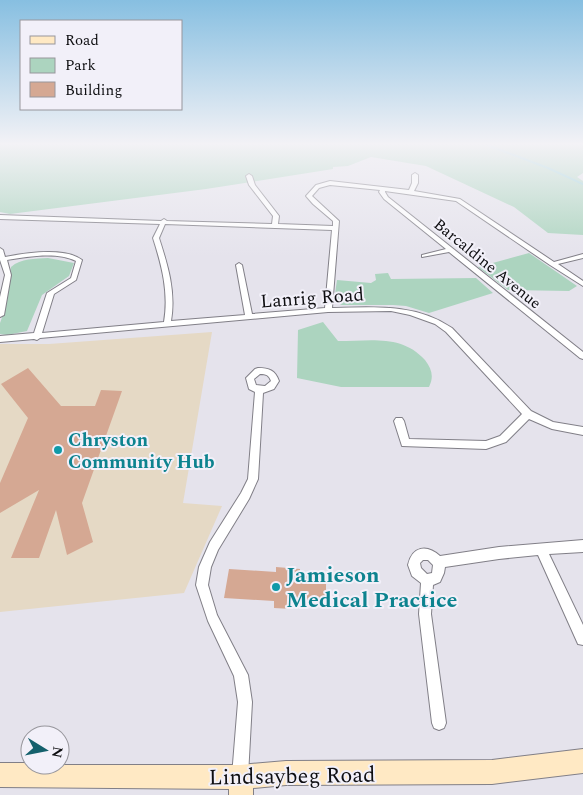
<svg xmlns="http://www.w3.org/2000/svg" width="583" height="795" viewBox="0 0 583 795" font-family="Spectral,serif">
<rect width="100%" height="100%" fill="#e5e3ec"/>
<path fill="#e5d9c5" d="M212,332L183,503L222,506L184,593L0,612V344H49Z"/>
<path fill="#acd4bf" d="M0,145H583V173L577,177L583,181V235L548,233L514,207L426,166L371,157L348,166L333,167V169L206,189L10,214L0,212Z
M529,253L577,286L569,291L508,290L478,267Z
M48,258L74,263L69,276L42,295L27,331L7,335L0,334V323L4,312L11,267C21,258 35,259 48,258Z
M388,273L391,279L476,278L493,293L429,313L406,306L393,305H342C332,301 336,289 337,280L371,283L376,280L375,274Z
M323,322L338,341C370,341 402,334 425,360C432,369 434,377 429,387H341L297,378L298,330Z"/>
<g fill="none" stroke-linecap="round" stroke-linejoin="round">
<path stroke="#96d0d7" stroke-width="2" d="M487,145L548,168L583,184"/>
</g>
<path fill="#d5a893" d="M28,368L61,406H95L101,390L122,391L82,503L93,542L67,555L56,510L39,558H11L39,490L0,513V483L28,418L1,384Z
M276,567L300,569V575L326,577V604L292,601V609L274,608V601L224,598L229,569L276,572Z"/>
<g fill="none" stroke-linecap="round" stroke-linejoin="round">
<defs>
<path id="street" d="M415,173L418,175V183L414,191L460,199L554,262L583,254V258L558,264L583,281V286L550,265L456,201L385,191V192L388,197L583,352V359L580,358L449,252L422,257V255L446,249L384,199L379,192L380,190L330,185L319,188L312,196L339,221L332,308C373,307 416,303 452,328L531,411L553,422L583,427V435L552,429L529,419L506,442L486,449L402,446L394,421L396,418H402L404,421L409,439L486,441L500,436L522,414L446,332L435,324L410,315L391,311L328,312L40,338L37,340L34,339L0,342V336L34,333L47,293L71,278L76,261C56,251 27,257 7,260L11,275L4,315L0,317V297L5,275L0,260V248L3,250L5,257C26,253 65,247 82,260L76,280L54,294L42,333L164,322C169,293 162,266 153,238L160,224L0,219V215L161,221L164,219L167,221L272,224L273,216L249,185L246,176L249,174L252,176L255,185L279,216L278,224L333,226V221L313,204L306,196L316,185L330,181L409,190L412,183V175ZM165,224L332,230L325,308L252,314L242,265L239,263L236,265L245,315L171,321C176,292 168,266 159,238Z
M258,368C269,368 275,370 279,381L274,389L263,393L258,479L249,499L218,550L211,567L208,585L217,615L248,675L252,702L248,776L245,781L240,784L235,781L232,776L238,702L234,676L208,621L196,585L199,567L210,542L241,493L248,479L255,392L249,389L246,378L255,369ZM260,374C266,374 269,375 271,381L265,386L256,385L254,379Z
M583,540V552L549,554L583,625V645L578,644L538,555L499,559L445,567L444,573L440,582L433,585L431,614L446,723L444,728L439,730L434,728L432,723L419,614L421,583L412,576L408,565C412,546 427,544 440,556L499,547ZM423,560H428L433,565L432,573L427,574L421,568L420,563Z"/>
<path id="secondary" d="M583,749V773L492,784L286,785L253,788V795H229V789L0,787V763H30V765H240L286,761L492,760Z"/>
</defs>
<use href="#street" stroke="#817f87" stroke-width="2"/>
<use href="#secondary" stroke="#817f87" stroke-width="2"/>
<use href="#street" fill="#fff" fill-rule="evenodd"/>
<use href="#secondary" fill="#ffe9c4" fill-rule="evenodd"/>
</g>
<linearGradient id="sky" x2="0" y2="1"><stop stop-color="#87bfe1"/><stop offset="0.56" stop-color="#f3f2f6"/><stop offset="1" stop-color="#f3f2f6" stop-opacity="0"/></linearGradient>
<rect width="583" height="257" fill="url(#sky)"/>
<g fill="#0f9aa8" stroke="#f2f0f9" stroke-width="2">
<circle cx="58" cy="450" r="5"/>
<circle cx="276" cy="587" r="5"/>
</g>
<g text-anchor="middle" stroke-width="4" stroke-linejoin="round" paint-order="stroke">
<g font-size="16" fill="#0e0e11" stroke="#f2f0f9">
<text transform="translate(488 263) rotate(39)" y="6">Barcaldine Avenue</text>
</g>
<g font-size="19" fill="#0e0e11" stroke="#f2f0f9">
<text transform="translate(312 297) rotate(-4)" y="7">Lanrig Road</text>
</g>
<g font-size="19" font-weight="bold" fill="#0d838f" stroke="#f2f0f9" text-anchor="start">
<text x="68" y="446">Chryston<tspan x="68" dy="22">Community Hub</tspan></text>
</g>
<g font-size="22" font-weight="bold" fill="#0d838f" stroke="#f2f0f9" text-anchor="start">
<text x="286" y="582">Jamieson<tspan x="286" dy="25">Medical Practice</tspan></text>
</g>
<g font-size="22" fill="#0e0e11" stroke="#f2f0f9">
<text transform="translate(292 775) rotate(-1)" y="8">Lindsaybeg Road</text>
</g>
</g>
<rect x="20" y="20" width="162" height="90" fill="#f2f0f9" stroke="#97969c"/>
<rect x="30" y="36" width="25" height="8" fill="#ffe9c4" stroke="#97969c"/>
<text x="65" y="45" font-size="15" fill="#0e0e11">Road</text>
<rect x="30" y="58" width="25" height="15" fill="#acd4bf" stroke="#97969c"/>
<text x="65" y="70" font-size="15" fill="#0e0e11">Park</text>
<rect x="30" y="82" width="25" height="15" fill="#d5a893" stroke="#97969c"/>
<text x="65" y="95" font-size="15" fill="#0e0e11">Building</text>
<g transform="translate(45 750) rotate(100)"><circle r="24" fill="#f2f0f9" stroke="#97969c"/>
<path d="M0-4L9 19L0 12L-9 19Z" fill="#14606c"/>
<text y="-8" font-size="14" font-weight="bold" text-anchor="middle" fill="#0e0e11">N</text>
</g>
</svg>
